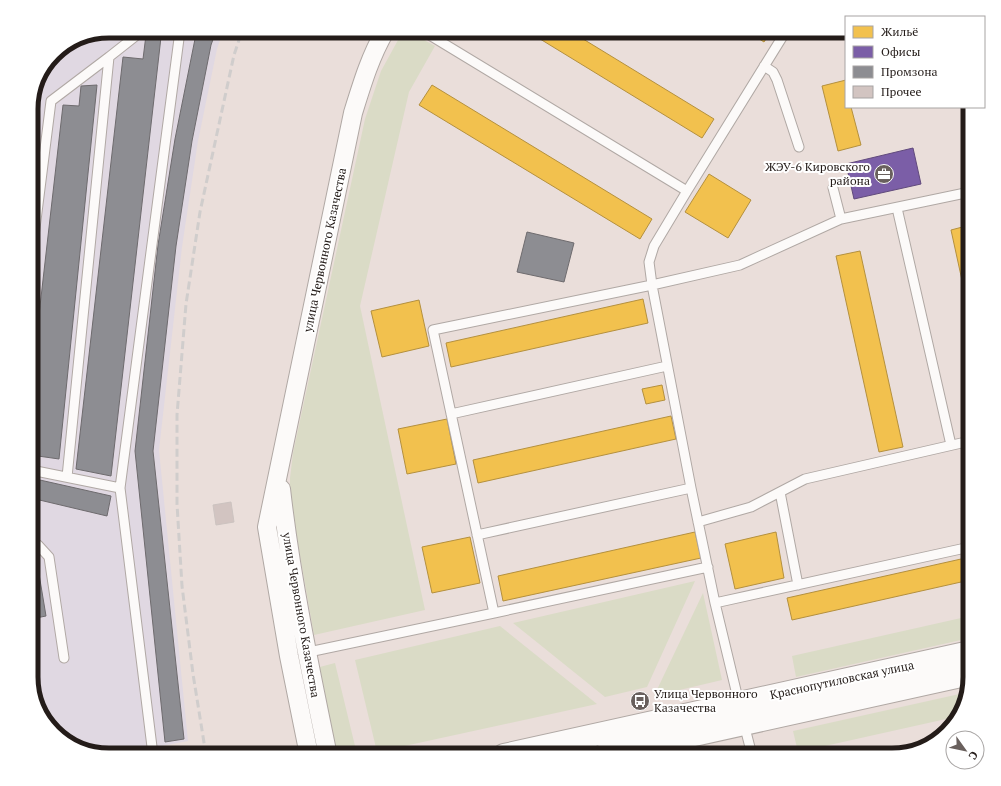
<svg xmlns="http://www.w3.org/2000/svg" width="1001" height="786" viewBox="0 0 1001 786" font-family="'PT Serif',serif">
<rect width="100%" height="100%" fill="#eadeda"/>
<path fill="#e0d8e2" d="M109,31H223L217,49L198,141L182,247L159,450L188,741L115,755H109L58,736L39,711L31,682V104L39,74L89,35Z"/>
<path fill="#dadbc6" d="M403,31H408L435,46L409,92L360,306L425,610L314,635L290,499V478L293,453L365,119L381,71Z
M695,581L647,687L605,697L513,623Z
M703,593L722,680L654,696Z
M970,616V638L796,677L792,656Z
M500,626L597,704L377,752L355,660Z
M335,663L355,746L336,750L316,668Z
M964,693L955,717L798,752L793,731Z"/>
<path fill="#f2c14e" stroke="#b4903e" d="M527,31H570L714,119L702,138Z
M747,31H771L764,42Z
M846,80V107H851L861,145L838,151L822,86Z
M432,85L652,219L640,239L419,105Z
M709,174L751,200L728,238L685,212Z
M970,225V317L951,230Z
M860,251L903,447L879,452L836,256Z
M643,299L648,323L451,367L446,343Z
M419,300L429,346L382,357L371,311Z
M662,385L665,400L646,404L642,389Z
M671,416L676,439L478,483L473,460Z
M447,419L456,464L407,474L398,429Z
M695,532L701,558L503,601L498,576Z
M776,532L784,578L735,589L725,544Z
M470,537L480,583L432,593L422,547Z
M970,557V580L792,620L787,598Z"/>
<path fill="#7b5ea7" stroke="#614a7c" d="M913,148L921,184L854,199L846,164Z"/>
<path fill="#8d8d92" stroke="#6e6b6e" d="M198,31H216L211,45L192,141L176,246L153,451L184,739L165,742L135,451L158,245L175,139L195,39Z
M146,35L161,37L111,476L76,469L123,57L143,59Z
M97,85L59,459L31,455V385L63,105L79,106L81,86Z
M31,138H38L31,195Z
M527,232L574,243L564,282L517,272Z
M31,478L111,496L107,516L31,498Z
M37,562L46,616L31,619V563Z"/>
<path fill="#d2c4c1" stroke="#ccc3c0" d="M231,502L234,522L216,525L213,505Z"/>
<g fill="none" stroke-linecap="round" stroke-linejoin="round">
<defs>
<path id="lane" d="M423,31L687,191
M764,66L773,72L777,80L799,147
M833,188L841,219
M897,208L951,445
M31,260L51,101L109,57
M451,414L667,366
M31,470L120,488L180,31
M67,477L109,57L142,31
M120,488L153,755
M780,492L798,585
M698,522L751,507L805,479L970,441
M477,535L691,488
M31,544L38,545L49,557L64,658
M715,603L970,547
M494,613L433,330L652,285L740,265L841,219L970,192
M304,653L494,613L708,567
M739,703L715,603L691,488L652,285L649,262L654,246L687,191L786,31
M744,724L752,755"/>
<path id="street" d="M281,489C291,577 309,664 327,751L330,755
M309,755L289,656L267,527L353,113C362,84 370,57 385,31"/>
<path id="secondary" d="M504,755L970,652
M604,755L970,674"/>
</defs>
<use href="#lane" stroke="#b0a8a4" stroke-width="11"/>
<use href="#street" stroke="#b0a8a4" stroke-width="20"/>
<use href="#secondary" stroke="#b0a8a4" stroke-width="24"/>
<use href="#lane" stroke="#fcfaf9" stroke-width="9"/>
<use href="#street" stroke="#fcfaf9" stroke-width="18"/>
<use href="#secondary" stroke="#fcfaf9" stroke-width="22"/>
<path stroke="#d0cdcc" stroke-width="3" stroke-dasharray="8 4" stroke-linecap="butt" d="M206,755L193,674L182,586L177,504V415L186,304L200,212L234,55L242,31"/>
</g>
<defs>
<symbol id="office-disc" viewBox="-11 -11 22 22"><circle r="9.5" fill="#69605d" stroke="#fff"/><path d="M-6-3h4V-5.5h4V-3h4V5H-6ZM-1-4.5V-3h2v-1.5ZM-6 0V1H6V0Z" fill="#fff"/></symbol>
<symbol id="bus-disc" viewBox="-11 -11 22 22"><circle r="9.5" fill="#69605d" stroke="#fff"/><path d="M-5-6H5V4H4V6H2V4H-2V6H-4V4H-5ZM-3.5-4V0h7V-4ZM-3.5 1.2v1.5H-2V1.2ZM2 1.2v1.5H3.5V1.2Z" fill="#fff"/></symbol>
</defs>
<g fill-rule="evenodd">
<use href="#office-disc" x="873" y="163" width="22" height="22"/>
<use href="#bus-disc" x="629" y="690" width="22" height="22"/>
</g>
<g text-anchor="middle" stroke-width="4" stroke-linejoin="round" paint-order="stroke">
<g font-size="12" fill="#241c19" stroke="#fff" text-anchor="end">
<text x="870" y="171">ЖЭУ-6 Кировского<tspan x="870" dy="14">района</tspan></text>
<text x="654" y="698" text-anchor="start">Улица Червонного<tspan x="654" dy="14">Казачества</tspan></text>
</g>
<g font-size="12" fill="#241c19" stroke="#fff">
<text transform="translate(325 250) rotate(-78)" y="4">улица Червонного Казачества</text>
<text transform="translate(301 615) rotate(80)" y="4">улица Червонного Казачества</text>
<text transform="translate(842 680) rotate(-12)" y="4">Краснопутиловская улица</text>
</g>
</g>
<path d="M0 0H1001V786H0ZM109 38H892A71 71 0 0 1 963 109V677A71 71 0 0 1 892 748H109A71 71 0 0 1 38 677V109A71 71 0 0 1 109 38Z" fill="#fff" fill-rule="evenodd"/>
<path fill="none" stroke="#241c19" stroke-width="5" d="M109 38H892A71 71 0 0 1 963 109V677A71 71 0 0 1 892 748H109A71 71 0 0 1 38 677V109A71 71 0 0 1 109 38Z"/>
<rect x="845" y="16" width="140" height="92" fill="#ffffff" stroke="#a7a4a3"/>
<rect x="853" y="26" width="20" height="12" fill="#f2c14e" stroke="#a7a4a3"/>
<text x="881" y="36" font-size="12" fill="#241c19">Жильё</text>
<rect x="853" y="46" width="20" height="12" fill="#7b5ea7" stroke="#a7a4a3"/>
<text x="881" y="56" font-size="12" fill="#241c19">Офисы</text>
<rect x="853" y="66" width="20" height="12" fill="#8d8d92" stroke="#a7a4a3"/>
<text x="881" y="76" font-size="12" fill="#241c19">Промзона</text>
<rect x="853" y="86" width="20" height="12" fill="#d2c4c1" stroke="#a7a4a3"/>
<text x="881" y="96" font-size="12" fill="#241c19">Прочее</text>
<g transform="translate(965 750) rotate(123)"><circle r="19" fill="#ffffff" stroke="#a7a4a3"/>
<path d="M0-3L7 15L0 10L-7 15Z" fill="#69605d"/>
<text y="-6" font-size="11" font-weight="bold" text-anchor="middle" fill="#241c19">С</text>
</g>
</svg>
